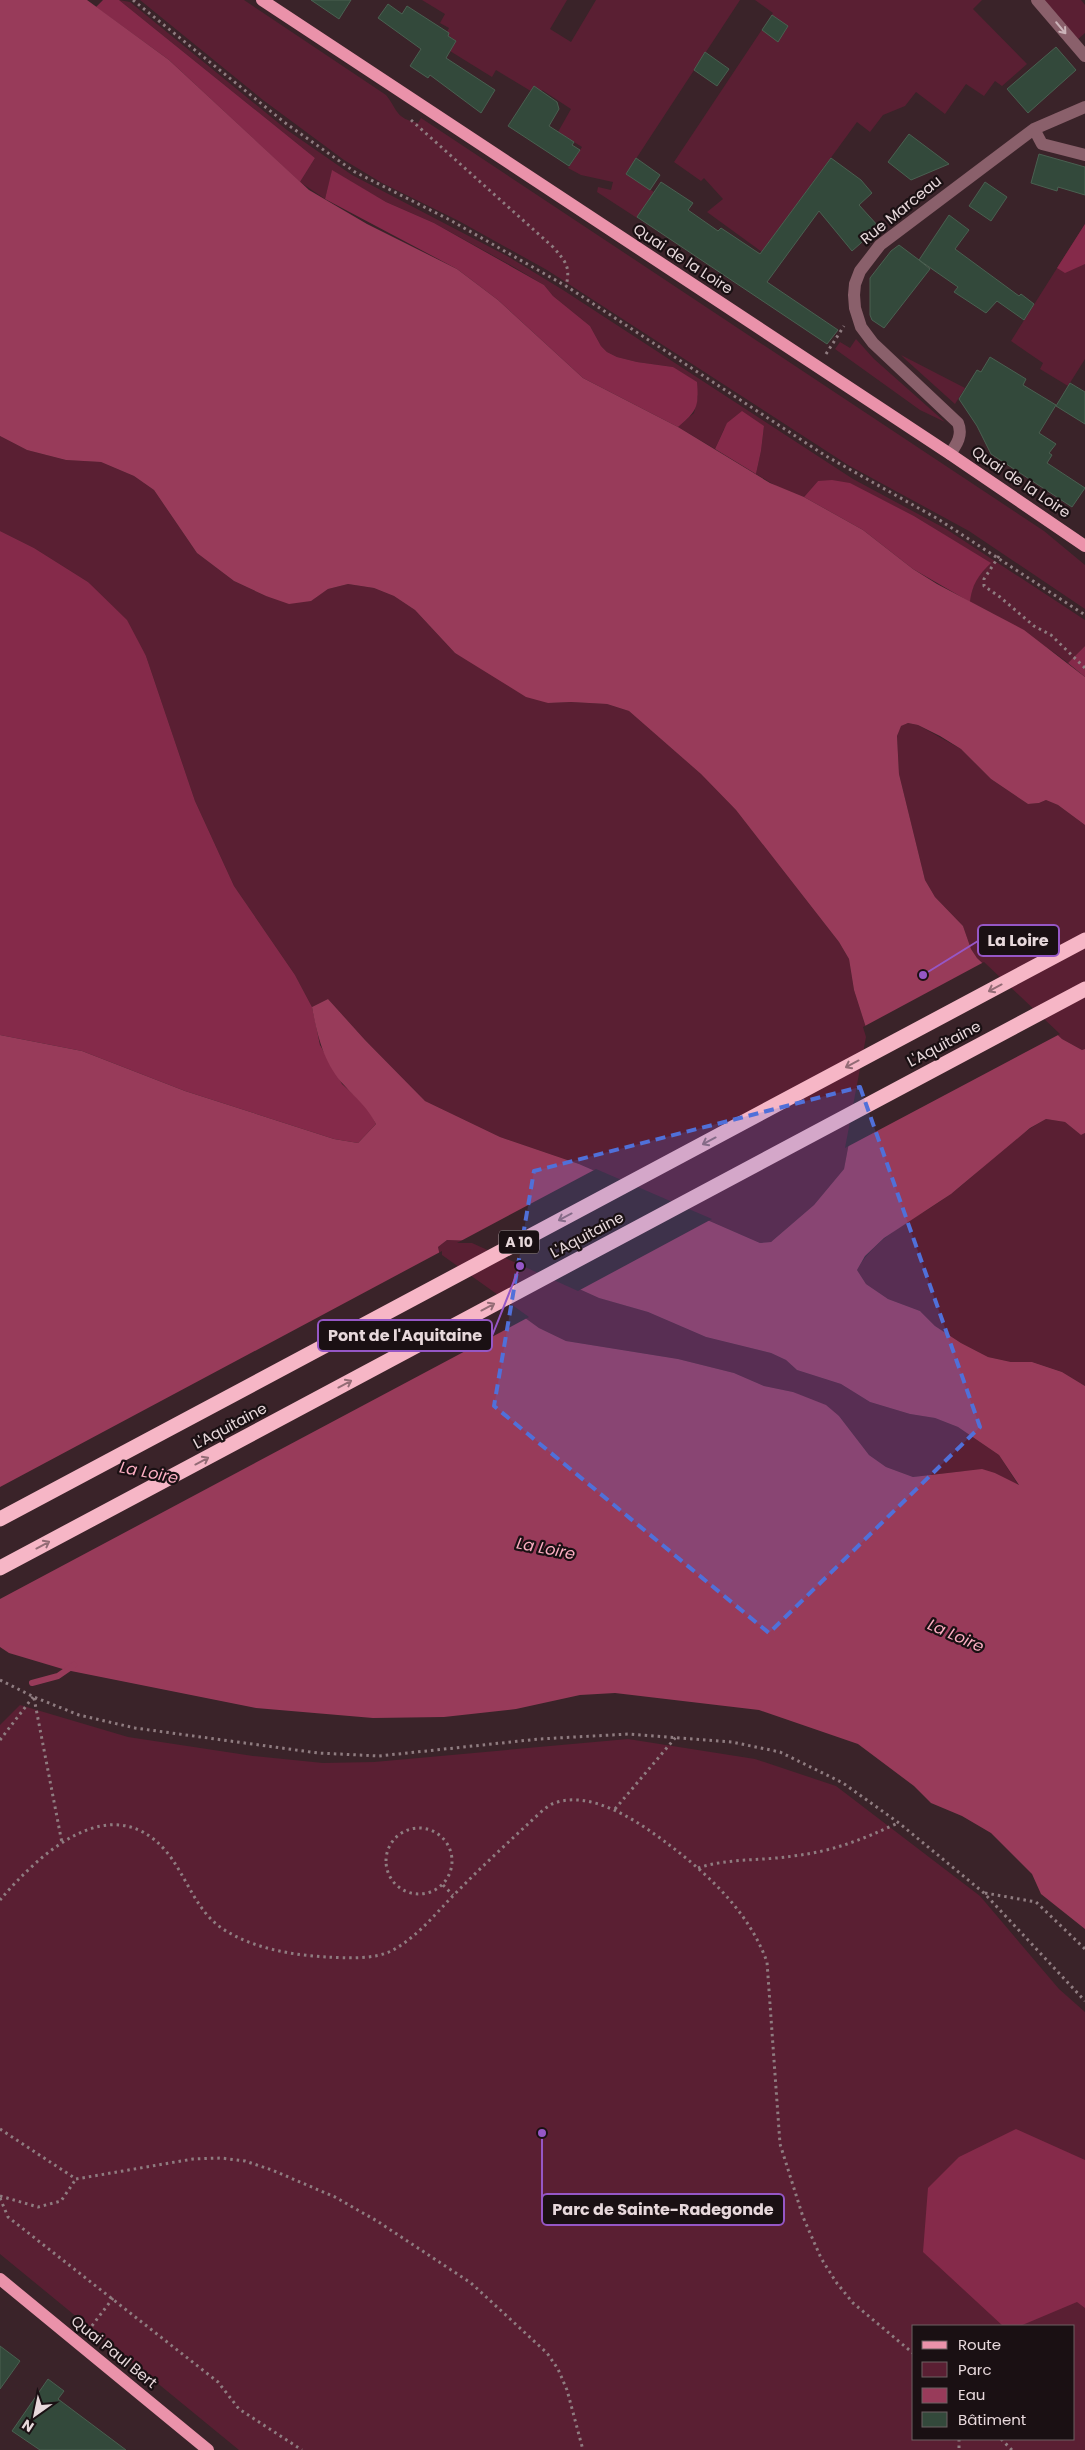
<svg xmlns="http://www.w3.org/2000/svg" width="1085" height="2450" viewBox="0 0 1085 2450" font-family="Poppins,sans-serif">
<rect width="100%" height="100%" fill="#3a2329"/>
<path fill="#5a1f33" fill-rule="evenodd" d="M119,0L130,2L287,130L352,175L507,256L563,290L853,479L946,529L1085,620V646L1068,663C1036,639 1006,619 970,602C972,585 977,575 990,563L914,516L882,500L818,481L804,497L776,486L756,474L761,451L764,426L724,429L715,449L678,427L694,413L698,396L673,367L637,362L617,357L607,352L601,346L590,326L553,296L544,285L512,266L434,223L386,202L332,171L325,199L300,182L315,158Z
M140,0H244L386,95C398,110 395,118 418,123L421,118L1044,531L1085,565V609L969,531L848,465L547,270L459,221L382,183L344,160L263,100Z
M422,0H567L550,29L571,42L596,0H740L626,174L654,192L637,218L597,192L598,187L611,190L613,182L581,175L568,168L582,147L558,132L571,109L542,90L539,96L496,70L492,77L450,51L456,41L448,36L447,32L449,28L440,23L445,14Z
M755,0H982L973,9L1027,64L1002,86L995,81L984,96L966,84L945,114L916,92L905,106L883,115L870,132L857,122L762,252L707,212L723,199L704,178L701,181L674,162L773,13Z
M1043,0H1081L1085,5V33L1077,40Z
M1085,224V359L1068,386L1040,369L1043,363L1011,341Z
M856,339L874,359L945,422L920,410L835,349L840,342L850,348Z
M901,355L965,388L955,404L905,359Z
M0,436L27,450L66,460L101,462L134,476L154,490L197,553L234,581L266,596L310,601L328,589L348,584L374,588L394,596L415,610L455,653L548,703L571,702L607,704L629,711L701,774L736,810L839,942L849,959L854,990L869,1037L844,1169L814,1205L771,1242L760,1243L579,1164L500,1137L425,1101L365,1040L328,999L312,1007L295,975L234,886L195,801L146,656L88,582L34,548L0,531Z
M908,723L918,725L961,749L991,779L1028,804L1039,803L1046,800L1058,805L1085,825V1049L1082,1050L1062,1039L977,958L971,949L963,926L935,897L925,880L899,774L897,736L900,726Z
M1046,1119L1065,1122L1081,1135L1085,1133V1386L1062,1372L1032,1362H1011L988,1357L961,1343L935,1326L920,1311L888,1299L866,1284L857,1270C878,1233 919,1218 952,1193C983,1169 1011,1138 1046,1119Z
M447,1240L473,1241L599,1298L648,1312L706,1337L771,1353L786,1360L797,1370L841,1384L870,1402L910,1414L935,1418L958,1427L999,1455L1019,1486L995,1473L965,1471L913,1477L886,1467L869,1455L839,1416L793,1392L764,1386L734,1373L678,1359L566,1341L539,1328L440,1256L438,1247Z
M20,1705L128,1737L253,1756L323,1763L374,1762L628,1739L755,1759L836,1786L980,1896L1059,1989L1085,2012V2450H239L0,2254V1725ZM914,2326H1074V2439H914Z"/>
<path fill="#852a4a" d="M103,0H119L315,158L300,182L169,60L96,7Z
M332,170L386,202L434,223L544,285L553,296L590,326L601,346L607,352L617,357L637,362L673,367L697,382C699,407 697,411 678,427L583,378L498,300L457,269L325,199Z
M1085,224V264L1065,273L1057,268Z
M742,411L764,426L761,451L756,474L715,449L727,423Z
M832,480L850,483L914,516L991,563C978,575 972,585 970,602L913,569L863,530L804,497L818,481Z
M0,531L34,548L88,582L127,620L146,656L195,801L234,886L295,975L312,1007L320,1045L342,1084L367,1107L376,1124L358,1143L334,1139L185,1091L82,1051L0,1035Z
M1085,646V677L1068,663Z
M1016,2129L1085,2160V2308L1077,2302L1020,2326H1003L923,2252L928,2188L959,2157Z"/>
<path fill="#983b5a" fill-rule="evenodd" d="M0,0H87L169,60L309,190L367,224L457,269L498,300L583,378L678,427L770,483L804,497L863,530L913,569L937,584L1024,630L1085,677V825L1058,805L1046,800L1039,803L1028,804L991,779L961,749L940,736L918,725L908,723L901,726L897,736L899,774L925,880L935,897L963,926L971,949L977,958L1062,1039L1082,1050L1085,1049V1133L1081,1135L1065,1122L1046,1119L1030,1128L951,1194L884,1238L865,1256L857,1270L866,1284L888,1299L920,1311L935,1326L961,1343L988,1357L1011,1362H1032L1062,1372L1085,1386V1929L1041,1894L1032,1874L991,1833L962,1816L931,1803L914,1786L858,1744L759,1710L615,1693L580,1695L516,1709L444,1717L373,1718L256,1708L66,1670L9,1653L0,1647V1035L82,1051L185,1091L334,1139L358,1143L376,1124C365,1104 358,1101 344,1085C324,1064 317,1035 312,1007L328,999L365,1040L425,1101L500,1137L579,1164L760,1243L771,1242L814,1205L844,1169L869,1037L854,990L849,959L839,942L736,810L701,774L629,711L607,704L571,702L548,703L526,697L455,653L415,610L394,596L374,588L348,584L328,589L311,601L289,604L266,596L234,581L197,553L154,490L134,476L101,462L66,460L27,450L0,436ZM447,1240L473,1241L599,1298L648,1312L706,1337L771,1353L786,1360L797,1370L841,1384L870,1402L910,1414L935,1418L958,1427L999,1455L1019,1485L995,1473L982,1469L913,1477L886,1467L869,1455L839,1416L826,1405L793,1392L764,1386L734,1373L678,1359L566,1341L539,1328L440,1256L438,1247Z"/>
<path fill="#3a2329" d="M984,962L1060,1034L845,1148L866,1037L863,1027Z
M596,1169L712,1219L578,1291L472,1243H457Z
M442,1251V1255L529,1317L0,1599V1487Z"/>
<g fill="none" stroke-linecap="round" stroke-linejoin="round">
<path stroke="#983b5a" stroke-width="6" d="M32,1683L58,1676L74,1665"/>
</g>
<path fill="#33493b" stroke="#4a6051" d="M311,0H351L339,19Z
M388,4L402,14L407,6L449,33L448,36L456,41L446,58L495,90L481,113L430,75L428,78L410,66L421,49L378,18Z
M772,15L788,26L778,42L762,30Z
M1056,47L1076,70L1028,113L1007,89Z
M705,52L729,69L717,86L694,70Z
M534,86L557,102L559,109L549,126L574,142L572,145L580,150L569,166L508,126Z
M909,134L949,164L911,180L888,162Z
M1039,154L1085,167V195L1058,187L1057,191L1031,183Z
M636,158L660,175L650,190L626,174Z
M831,158L861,180L872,193L859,205L879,227L852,251L819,211L767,282L838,330L827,344L637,217L661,182L693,203L688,210L718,231L721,228L760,254Z
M985,182L1007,197L991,221L969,206Z
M949,215L969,230L955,249L1019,296L1021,294L1034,304L1024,320L997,301L986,313L954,292L958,287L919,260L930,269L884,328L872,320L870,315V278L891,251L899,245L919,260Z
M990,357L1026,379L1023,385L1056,405L1039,433L1056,444L1049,453L1052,455L1047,463L1085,488L1072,507L991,454L977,426L959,399L977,370L981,372Z
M1070,383L1085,392V424L1056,406Z
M0,2346L20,2361L0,2389Z
M48,2379L64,2391L58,2399L126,2450H40L12,2431Z"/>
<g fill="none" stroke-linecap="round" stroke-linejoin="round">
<path stroke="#8f7c80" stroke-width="3" stroke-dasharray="2.5 4" stroke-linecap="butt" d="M133,0L284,122L355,172L450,220L566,286L826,456L938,519L1085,615
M411,120L553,247C565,261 571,266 566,286
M826,354L844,326
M999,556L984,579V586L1000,597L1034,626L1051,635L1085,668
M0,1680L34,1697L79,1715L135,1728L318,1753L379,1756L539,1739L629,1734L732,1742L780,1752L843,1783L899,1823L984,1893L1085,2001
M34,1698L62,1843
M0,1740L33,1697
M615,1809L676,1737
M386 1861a33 33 0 1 1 66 0a33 33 0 1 1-66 0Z
M698,1868C728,1858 762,1861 793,1856C834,1851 861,1840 898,1823
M443,1885L453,1895
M985,1893L1036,1902L1085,1949
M0,1900C39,1854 110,1788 165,1850C186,1874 195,1911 223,1929C252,1948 291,1955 326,1957C346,1958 375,1960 393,1950C415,1938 432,1918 448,1901C474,1874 502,1848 529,1823C536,1817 544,1808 552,1804C590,1788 639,1822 668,1844C709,1875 749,1912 767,1962L780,2144L803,2217L821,2258L836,2282L853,2303L914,2354
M0,2129L76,2179L193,2159L221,2158L245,2161L272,2170L335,2197L377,2221L471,2283L547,2353L558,2369L567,2390L583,2450
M0,2196L38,2207L61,2201L76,2179
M0,2198L8,2217L218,2382L239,2409L302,2450
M88,2331L113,2298
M959,2439V2450
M1001,2439L1012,2450"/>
<path stroke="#8a606b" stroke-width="12" d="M1037,0L1085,56
M1034,129L1042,144L1085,155
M950,454C957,444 963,435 958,423L873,343L861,327L855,308L854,295L855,284L860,271L880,245L1034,129L1085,107"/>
<path stroke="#ea92aa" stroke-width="12" d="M262,0L950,454L1085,546
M0,2279L208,2450"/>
<path stroke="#f6b6c6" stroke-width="15" d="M0,1519L1085,940
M0,1568L1085,989"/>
</g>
<defs><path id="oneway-shaft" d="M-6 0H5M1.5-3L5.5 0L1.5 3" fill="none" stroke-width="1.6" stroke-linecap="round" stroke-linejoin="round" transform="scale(1.25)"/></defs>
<use stroke="#cbb4b9" href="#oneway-shaft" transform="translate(1061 28) rotate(50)"/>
<g stroke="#936b75">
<use href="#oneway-shaft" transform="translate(995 988) rotate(152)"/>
<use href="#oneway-shaft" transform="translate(852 1064) rotate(152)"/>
<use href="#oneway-shaft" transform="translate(709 1141) rotate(152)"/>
<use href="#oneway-shaft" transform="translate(565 1217) rotate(152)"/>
<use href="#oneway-shaft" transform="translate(488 1307) rotate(-28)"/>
<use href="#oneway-shaft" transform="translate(345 1384) rotate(-28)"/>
<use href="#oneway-shaft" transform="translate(202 1461) rotate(-28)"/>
<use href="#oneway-shaft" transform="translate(43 1545) rotate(-28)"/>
</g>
<path fill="#5070d9" fill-opacity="0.2" stroke="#5070d9" stroke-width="4" stroke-dasharray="10 6" stroke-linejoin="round" d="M860,1087L980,1427L769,1633L494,1406L534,1171Z"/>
<g text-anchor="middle" stroke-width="4.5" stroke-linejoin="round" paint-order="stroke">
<rect fill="#1a1013" stroke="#aa9c9f" stroke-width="1" x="499" y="1230.5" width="40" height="23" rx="4"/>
<g font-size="14" font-weight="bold" fill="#e7d8db">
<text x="519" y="1247">A 10</text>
</g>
<g font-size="15" fill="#e7d8db" stroke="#1a1013">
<text transform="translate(901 210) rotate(-39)" y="5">Rue Marceau</text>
<text transform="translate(683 259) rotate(33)" y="5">Quai de la Loire</text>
<text transform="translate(1021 482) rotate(34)" y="5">Quai de la Loire</text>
<text transform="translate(944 1044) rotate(-28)" y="5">L'Aquitaine</text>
<text transform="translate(587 1235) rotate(-28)" y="5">L'Aquitaine</text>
<text transform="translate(230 1426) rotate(-28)" y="5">L'Aquitaine</text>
<text transform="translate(114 2352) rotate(39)" y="5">Quai Paul Bert</text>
</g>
<g font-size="16" font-style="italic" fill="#fcaec2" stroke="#1a1013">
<text transform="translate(149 1472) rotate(11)" y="6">La Loire</text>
<text transform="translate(546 1548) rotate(11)" y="6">La Loire</text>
<text transform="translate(956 1635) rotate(24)" y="6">La Loire</text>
</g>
</g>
<path fill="none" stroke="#9657c6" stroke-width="2" d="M923 975L978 941M520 1266L492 1336M542 2133L542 2209"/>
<g fill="#9657c6" stroke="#1a1013" stroke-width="2">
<circle cx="923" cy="975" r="5"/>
<circle cx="520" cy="1266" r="5"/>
<circle cx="542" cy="2133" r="5"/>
</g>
<g fill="#1a1013" stroke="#9657c6" stroke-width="2">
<rect x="978" y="925" width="81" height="31" rx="5"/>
<rect x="318" y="1320" width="174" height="31" rx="5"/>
<rect x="542" y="2194" width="242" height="31" rx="5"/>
</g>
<g font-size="16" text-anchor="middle" font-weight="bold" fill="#e7d8db">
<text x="1018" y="946">La Loire</text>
<text x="405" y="1341">Pont de l'Aquitaine</text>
<text x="663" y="2215">Parc de Sainte-Radegonde</text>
</g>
<rect x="912" y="2325" width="162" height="115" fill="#1a1013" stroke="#6c6063"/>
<rect x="922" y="2341" width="25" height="8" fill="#ea92aa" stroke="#6c6063"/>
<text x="958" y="2350" font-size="15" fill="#e7d8db">Route</text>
<rect x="922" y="2362" width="25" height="15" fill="#5a1f33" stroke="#6c6063"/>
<text x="958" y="2375" font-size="15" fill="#e7d8db">Parc</text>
<rect x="922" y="2388" width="25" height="15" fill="#983b5a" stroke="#6c6063"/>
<text x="958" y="2400" font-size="15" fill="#e7d8db">Eau</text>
<rect x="922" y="2412" width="25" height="15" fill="#33493b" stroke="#6c6063"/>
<text x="958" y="2425" font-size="15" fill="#e7d8db">Bâtiment</text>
<g transform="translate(35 2415) rotate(213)" stroke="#1a1013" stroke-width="4" paint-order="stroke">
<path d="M0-4L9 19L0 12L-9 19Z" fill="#e7d8db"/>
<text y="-8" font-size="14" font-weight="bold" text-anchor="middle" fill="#e7d8db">N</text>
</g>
</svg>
